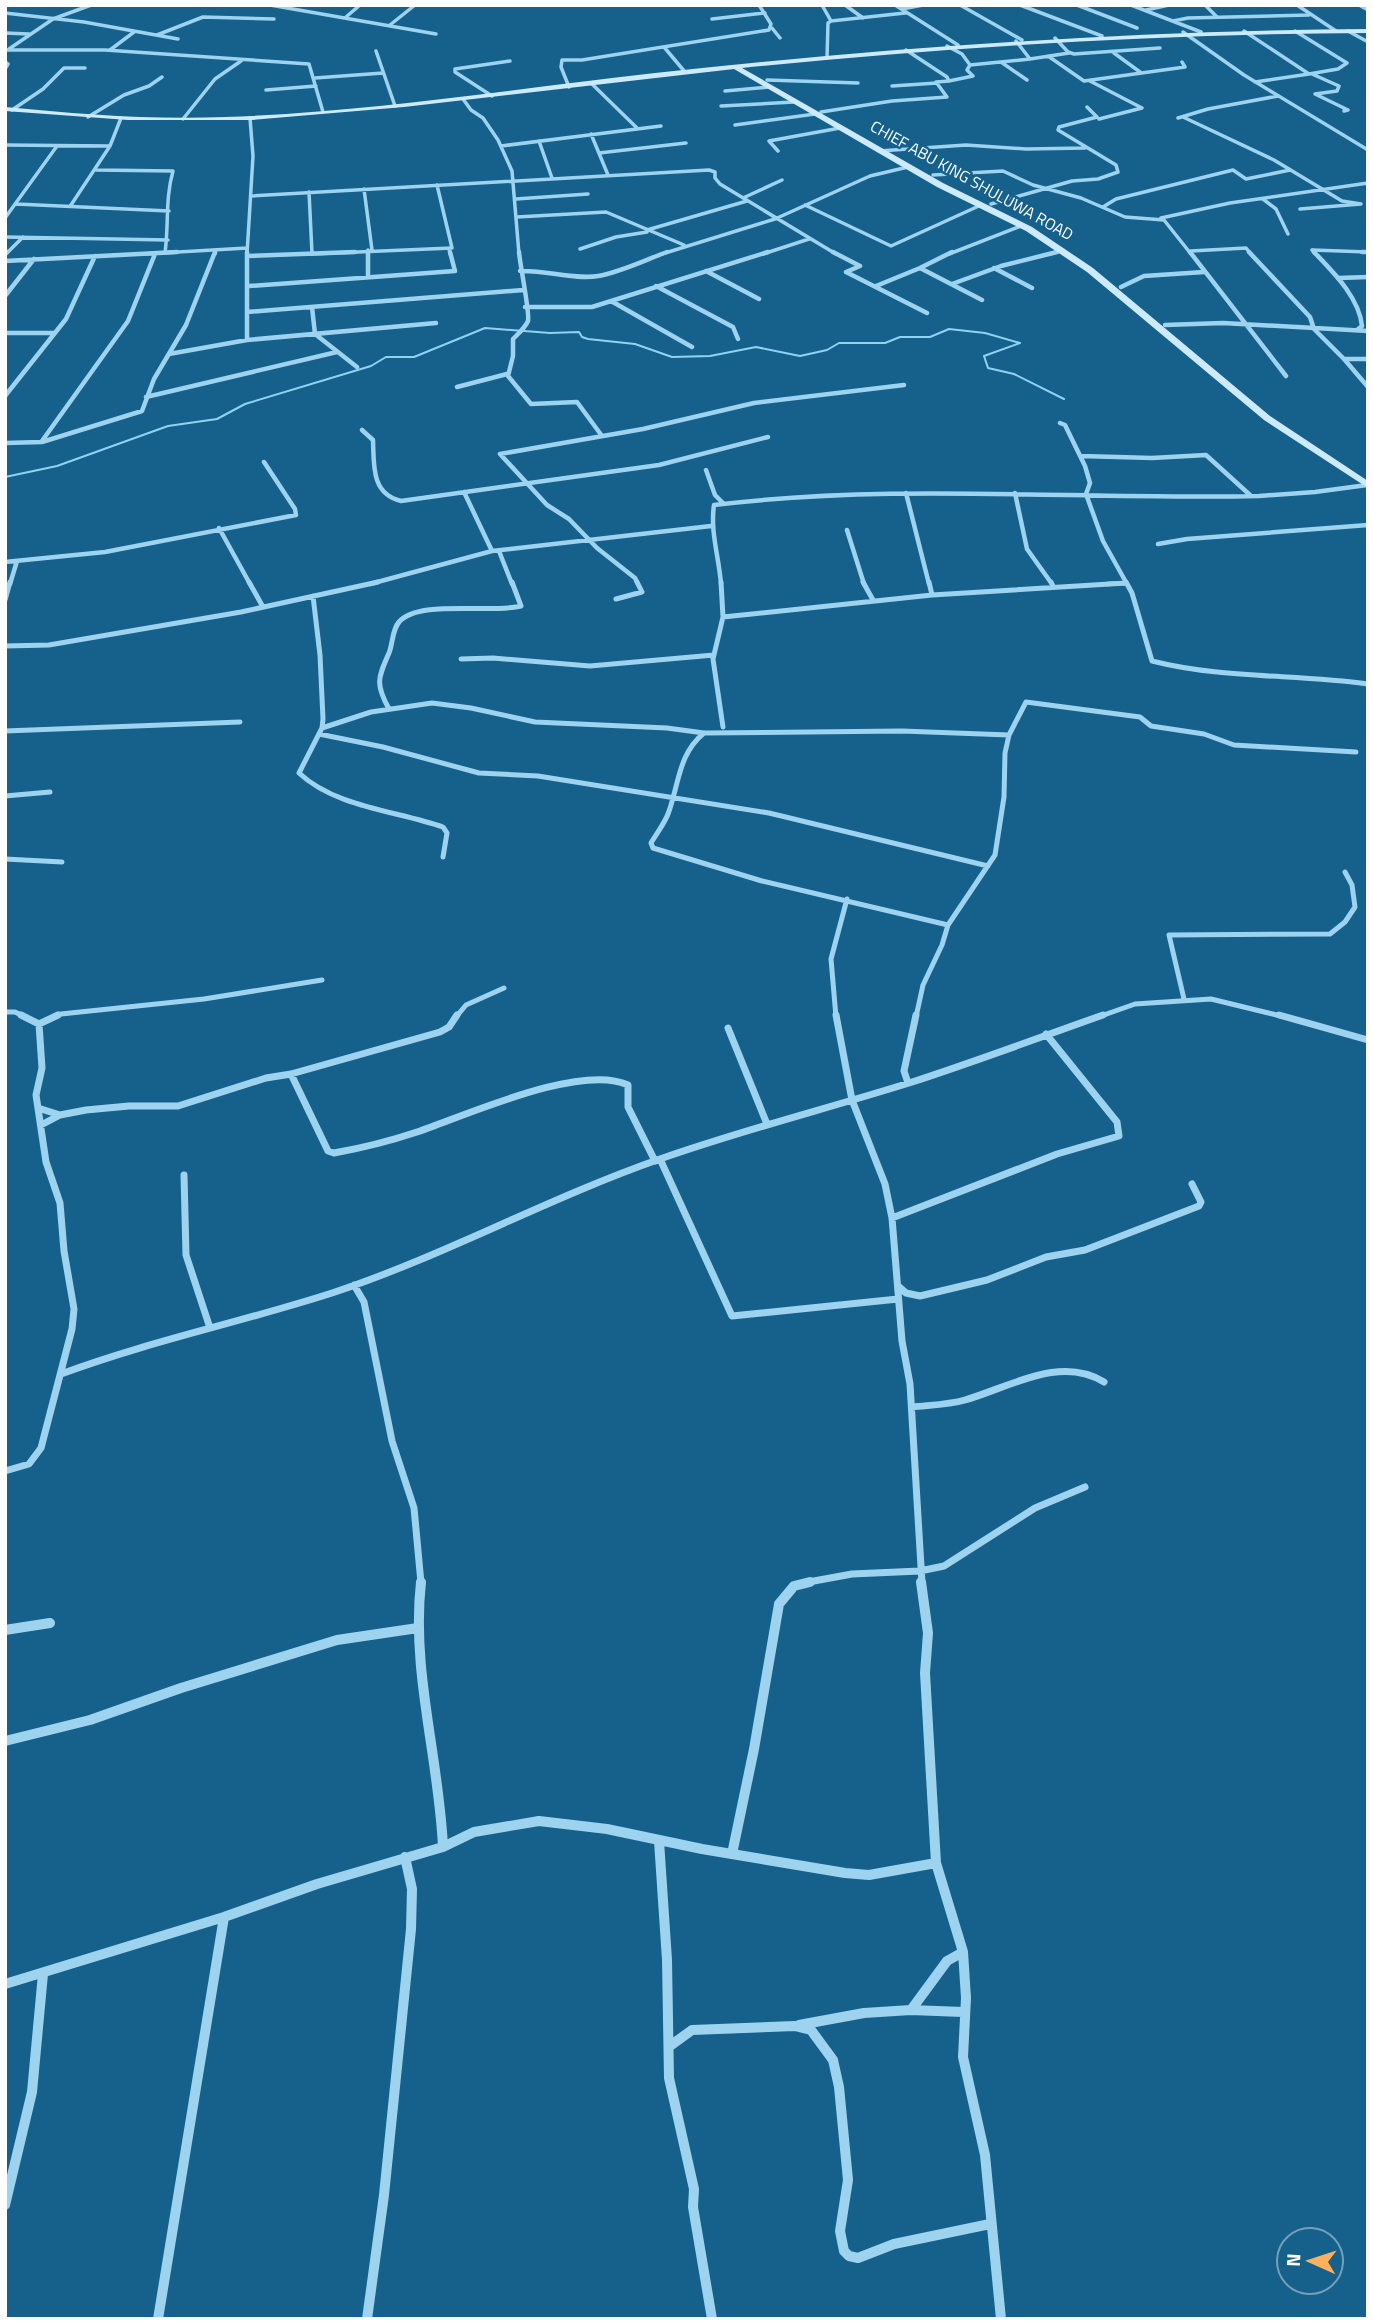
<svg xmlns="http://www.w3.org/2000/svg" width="1373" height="2324" viewBox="0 0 1373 2324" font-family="'Titillium Web',sans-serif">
<rect width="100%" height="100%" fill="#15618c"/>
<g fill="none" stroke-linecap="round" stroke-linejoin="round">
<path stroke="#90d2f3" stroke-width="2" d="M5,477L57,466L168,426L217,419L245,404L371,366L386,357H414L485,328L550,333L579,332L582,337L588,339L635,344L672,357L710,356L756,347L800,356L827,350L839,343H885L900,337H930L949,329L985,333L1020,343L984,356L988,368L1014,374L1064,399"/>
<path stroke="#9ed3f0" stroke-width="3.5" d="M270,5L436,34
M822,5L831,21
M845,5L863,18
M895,5L958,45
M960,5L1022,40
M1020,5L1102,36
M1077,5L1137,28
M1131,5L1201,32
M1205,5L1217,17
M1297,5L1336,31
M1359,5L1368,10
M902,9L923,5
M1146,10L1169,5
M5,13L84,22L178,39
M346,17L360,5
M712,19L765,13
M1173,21L1188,18L1309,15
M390,25L415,5
M772,28L780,38
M1244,31L1309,74L1255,82
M1295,31L1347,63L1338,69L1309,74
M1348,31L1368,42
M1183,32L1244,75L1368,150
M5,33L29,34
M157,35L203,17L274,19
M1055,38L1068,52L1074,54L1160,48
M947,46L962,54L970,65L967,70L973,76L949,81
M664,47L685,72
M9,49L53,19L91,5
M5,50H105L309,64L323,112
M110,50L134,32
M376,51L395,106
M1114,53L1140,72
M1048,56L1084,81L1185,67L1182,62
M827,58L828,23L831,21L905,13
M1030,59L1069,53
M5,62L8,64L5,69
M1001,62L1027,80
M970,65L1030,59L1016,41
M1312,74L1339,86L1337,91L1315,94L1348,110L1344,111
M315,78L383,73
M767,80L858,83
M1090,81L1142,108L1099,119
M592,84L637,128
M892,86L937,83
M569,87L561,67L562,60H582L769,30L771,24L759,5
M266,90L316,86
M725,91L769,87
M492,96L455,72V69L510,61
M463,99L471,110L483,118L498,140L512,171L519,254
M721,106L794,102
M12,110L43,89L64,68H85
M821,112L892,101L947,97L936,82L949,81L947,77L906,50
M88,117L124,95L149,86L162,77
M1183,117L1274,160L1342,201L1361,204L1300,209
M1178,118L1208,109L1278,96
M183,119L215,79L241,61
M735,125L815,114
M591,134L608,175
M539,141L552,178
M5,145L110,146
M501,146L661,126
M778,151L769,141L840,128
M879,151L966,145L1026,149L1085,148
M599,153L686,143
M96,170L173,171C165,199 169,224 165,253
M933,175L1003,171L1033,185L1081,198L1125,217L1164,220L1191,254
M364,189L372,250
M309,192L312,253
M251,196L709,170L715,172V178L720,184L836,254
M743,198L782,180
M516,199L588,194
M1263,199L1276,209L1288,234
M16,204L169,211
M991,204L1072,181L1098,179L1118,172L1116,165L1058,130L1059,127L1097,117L1087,107
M71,205L110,146L121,118
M805,205L891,246L981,205
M1103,207L1116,199L1233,170L1246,179L1290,170
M517,217L606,212L684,245
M5,218L57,146
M1161,218L1230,203L1368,183
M647,230L747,201
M5,237L168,240
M449,248L450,254
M580,249L616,237L647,232
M368,250V254
M1312,250L1315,254
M1312,250L1368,252
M1191,251L1246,248L1251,254
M6,254L23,237
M144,254L247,248
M215,254L216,250
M247,254L253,156L250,118
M311,254L452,248L437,185
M662,254L775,219L870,176L908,167
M763,254L809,239
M949,254L1021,226
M1050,254L1060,251"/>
<path stroke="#9ed3f0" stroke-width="4.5" d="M368,252V276
M519,252C520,265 530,313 528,321C525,328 518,334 513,339V356L508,376L531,404L577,402L602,436
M833,252L860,266
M1190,252L1286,376
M1249,252L1310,317L1314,329L1344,359H1368
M1314,252C1333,272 1359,297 1362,326L1357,330
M1362,252H1368
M5,254L7,252
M247,256L355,252
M5,261L177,252
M860,266L846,272L927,313
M920,268L952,252
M994,268L1032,288
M520,271C546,270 575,280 598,276C621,272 645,260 667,252
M706,271L759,299
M1339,278L1368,277
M952,284L1001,266L1057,252
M249,286L455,271L450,252
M656,286L733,327L738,339
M876,286L920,268L982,300
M1121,287L1144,276L1204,272
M5,296L34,259
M611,301L692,347
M312,307L315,334L357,367
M525,307H592L768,252
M247,312L523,290
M1165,325L1223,323L1368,331
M5,333H55
M247,340V252
M169,354L247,340L436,323
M1344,359L1368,387
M457,387L507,374
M5,396L66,319L95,256
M146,397L337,352
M1060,423L1065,425L1085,466L1090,483L1086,494L1103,541L1127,584
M362,430L373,440C374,465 371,494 401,501L659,465L768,437
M42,441L128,321L155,254
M5,443L42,442L142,411L154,379L186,325L215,252
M1081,456L1152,458L1206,455L1250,495
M706,470L715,495L723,503
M464,492L492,551
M906,493L929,584
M1015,493L1027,549L1052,584
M219,528L250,584
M847,530L864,584
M1158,544L1187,539L1368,525
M499,551L512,584
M5,562L105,552L296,515L295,509L264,462
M10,584L17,561
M370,584L492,551L711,526
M638,584L635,578L597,548L569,519L547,505L500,454L643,429L754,403L904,385
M721,584C719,557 710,532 714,505C895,483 1077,500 1259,496L1315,492L1367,485
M1107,584L1126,583"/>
<path stroke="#9ed3f0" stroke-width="5" d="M249,582L263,607
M721,582L723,617L713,659L723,727
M863,582L873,600
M929,582L932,595
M1051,582L1053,586
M1126,582L1132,593L1152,661C1223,679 1296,674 1368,684
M313,596L320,655L323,719L322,728L299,773C335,807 397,811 443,827L447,833L443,857
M616,599L642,592L637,582
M5,600L10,582
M723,617L932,595L1126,583
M5,646L49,645L241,612L378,582
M461,659L493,658L590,666L714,655
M389,709C375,684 378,678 389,653C393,643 392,630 399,622C418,599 491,614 521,606L512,582
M322,728L371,712L432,703L471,708L535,722L667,728L704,733L902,731L1009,735
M5,731L240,722
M704,733C678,754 679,785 668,814C664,824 657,833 651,843L653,848L762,881L948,925
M319,734L383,747L479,773L538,776L769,813L988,866
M5,796L50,792
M5,859L62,862
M1184,999L1169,935L1330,934L1345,922L1355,907L1352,885L1345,872
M5,1012H15L25,1017
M54,1017L61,1014L204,999L322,980
M456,1017L466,1005L504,988
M836,1017L831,959L847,899
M916,1017L923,985L942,945L948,925L995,855L1004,797L1005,753L1009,735L1026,702L1140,717L1151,726L1204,734L1234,745L1356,752
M1098,1017L1135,1004L1211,999L1285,1017"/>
<path stroke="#9ed3f0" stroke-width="7" d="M21,1015L39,1024
M836,1015L852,1100L885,1184L892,1218L902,1341L910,1384L922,1583
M1279,1015L1368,1040
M39,1024L58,1015
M728,1028L767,1124
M291,1074L328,1151L334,1153C362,1148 390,1141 417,1132C467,1115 581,1063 628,1085V1107L655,1161
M908,1083L904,1071L916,1015
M38,1108L60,1115
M41,1125L60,1115L86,1110L129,1106H178L266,1078L291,1074L440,1032L449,1027L457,1015
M660,1159L732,1316L898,1299
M184,1175L186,1255L210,1328
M892,1218L1057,1154L1119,1136L1117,1122L1046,1034
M354,1285L364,1302L392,1441L414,1508L421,1583
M898,1286L906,1293L920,1296L987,1280L1046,1257L1085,1250L1199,1206L1201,1202L1192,1184
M61,1374C150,1341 242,1322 332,1293C444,1256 548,1198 660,1159C742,1130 826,1109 909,1083C974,1062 1038,1038 1103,1015
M912,1407C930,1405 948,1405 965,1400C1010,1387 1060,1355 1104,1382
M5,1471L29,1464L41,1448L72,1329L74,1309L64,1251L60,1203L46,1162L36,1095L42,1068L39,1024
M803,1583L852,1574L920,1571L944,1566L1035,1508L1085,1487"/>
<path stroke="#9ed3f0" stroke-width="10" d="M421,1582C411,1671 439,1758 443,1847
M921,1582L928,1633L925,1673L936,1863L963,1952L966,1998L963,2057L985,2155L1001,2319
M5,1630L50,1623
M5,1741L90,1720L181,1688L337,1640L418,1628
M659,1841L667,1960L669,2078L694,2189L693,2207L712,2319
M732,1854L754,1749L779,1604L794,1586L810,1582
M5,1984L224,1917L317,1884L443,1847L474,1832L539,1821L607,1829L702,1849L845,1873L869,1875L936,1863
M911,2010L963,2012
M799,2025L864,2013L911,2010L947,1961L963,1952
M670,2046L692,2030L795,2026L811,2030L833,2060L839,2087L848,2180L840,2231L844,2251L849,2256L858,2258L894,2244L990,2224
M5,2205L32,2092L43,1974
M158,2319L224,1917
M367,2319L384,2195L411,1929L412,1889L405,1857"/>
<path fill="#cceafb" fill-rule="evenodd" d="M1368,29V33C1158,34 950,47 742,68L943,183L1032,227L1093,268L1270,416L1368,481V488L1264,420L1087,272L1026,231L937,187L734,69L404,107L252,120H128L5,111V107C78,114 151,120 225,117C369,112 512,89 655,73C892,47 1129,31 1368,29Z"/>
</g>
<g text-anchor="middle" stroke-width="5" stroke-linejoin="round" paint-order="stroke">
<g font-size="16" fill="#fff" stroke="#15618c">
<text transform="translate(972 180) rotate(29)" y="6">CHIEF ABU KING SHULUWA ROAD</text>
</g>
</g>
<rect width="1373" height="2324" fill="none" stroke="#ffffff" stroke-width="14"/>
<g transform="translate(1310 2261) rotate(273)"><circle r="33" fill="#15618c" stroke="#73a0ba" stroke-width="2"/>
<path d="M0-5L12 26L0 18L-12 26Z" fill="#ffb05d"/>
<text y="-10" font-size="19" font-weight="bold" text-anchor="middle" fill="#ffffff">N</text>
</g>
</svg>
